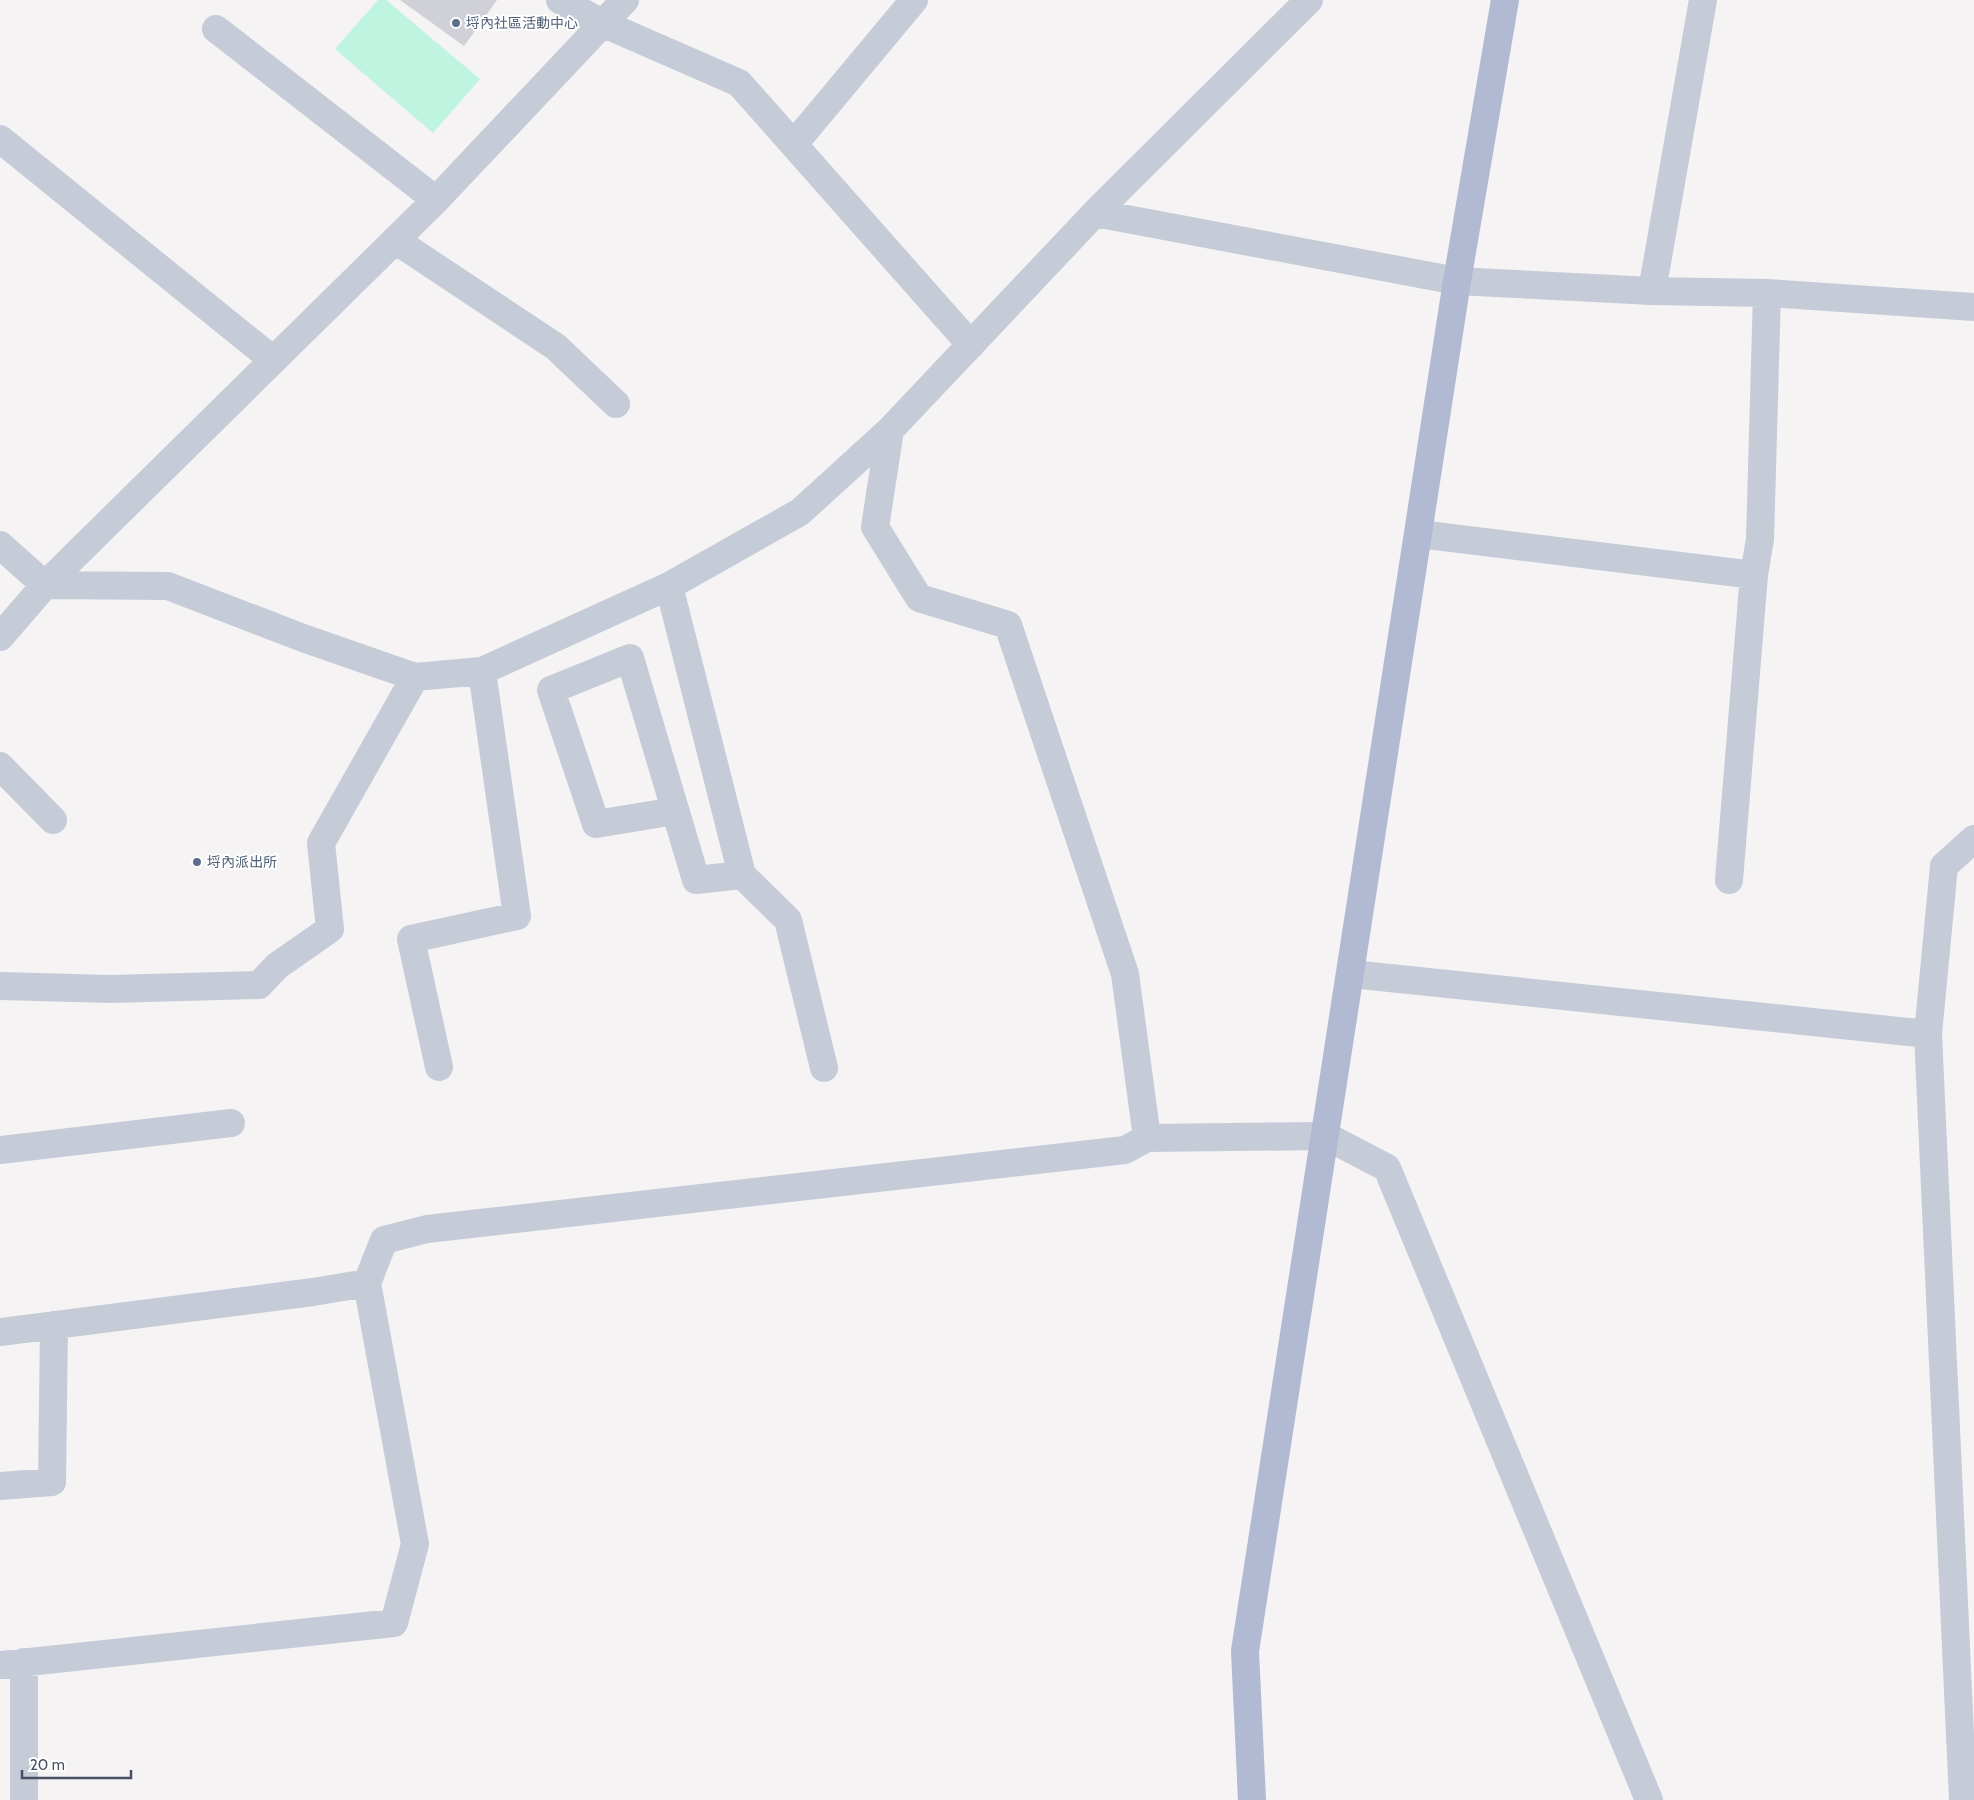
<svg xmlns="http://www.w3.org/2000/svg" width="1974" height="1800" viewBox="0 0 1974 1800" font-family="Cabin,'Noto Sans TC',sans-serif">
<rect width="100%" height="100%" fill="#f5f3f3"/>
<path fill="#bff4e1" d="M378,0H386L480,79L433,133L335,49Z"/>
<path fill="#cfd0d8" d="M400,0H497L464,46Z"/>
<g fill="none" stroke-linecap="round" stroke-linejoin="round">
<path stroke="#c6cbd8" stroke-width="28" d="M560,0L604,24L739,83L971,345
M216,29L436,200
M0,139L273,360
M794,144L914,0
M1095,213L1457,281L1652,291L1767,293L1974,307
M395,240L556,347L616,404
M1652,291L1703,0
M890,430L875,527L919,598L1008,625L1125,974L1147,1138
M1419,534L1754,575L1760,539L1767,293
M0,545L45,585L436,200L625,0
M669,586L742,875L788,920L824,1068
M0,637L45,585L168,586L303,638L415,677L482,671L669,586L800,512L890,430L1095,213L1309,0
M0,766L53,820
M675,811L596,824L551,690L630,658L696,880L742,875
M1729,880L1754,575
M1351,974L1928,1034
M0,986L111,989L259,985L277,966L330,929L321,843L415,677
M439,1067L411,939L517,916L482,671
M0,1150L231,1123
M0,1332L313,1292L367,1283
M0,1486L52,1482L54,1325
M0,1665L394,1623L415,1544L367,1283L384,1240L427,1229L1125,1150L1147,1138L1326,1136L1387,1168L1649,1800
M24,1800V1662
M1963,1800L1928,1034L1944,866L1974,839"/>
<path stroke="#b1b9d3" stroke-width="28" d="M1252,1800L1245,1651L1457,281L1505,0"/>
</g>
<g fill="#5c6f8a" stroke="#fff" stroke-width="2">
<circle cx="456" cy="23" r="5"/>
<circle cx="197" cy="862" r="5"/>
</g>
<g text-anchor="middle" stroke-width="4" stroke-linejoin="round" paint-order="stroke">
<g font-size="14" fill="#4e5e75" stroke="#fff" text-anchor="start">
<text x="466" y="28">埒內社區活動中心</text>
<text x="207" y="867">埒內派出所</text>
</g>
</g>
<path d="M22 1770v8h109v-8" fill="none" stroke="#484f63" stroke-width="2.5"/>
<text x="30" y="1770" font-size="15" fill="#484f63" stroke="#ffffff" stroke-width="4" paint-order="stroke">20 m</text>
</svg>
